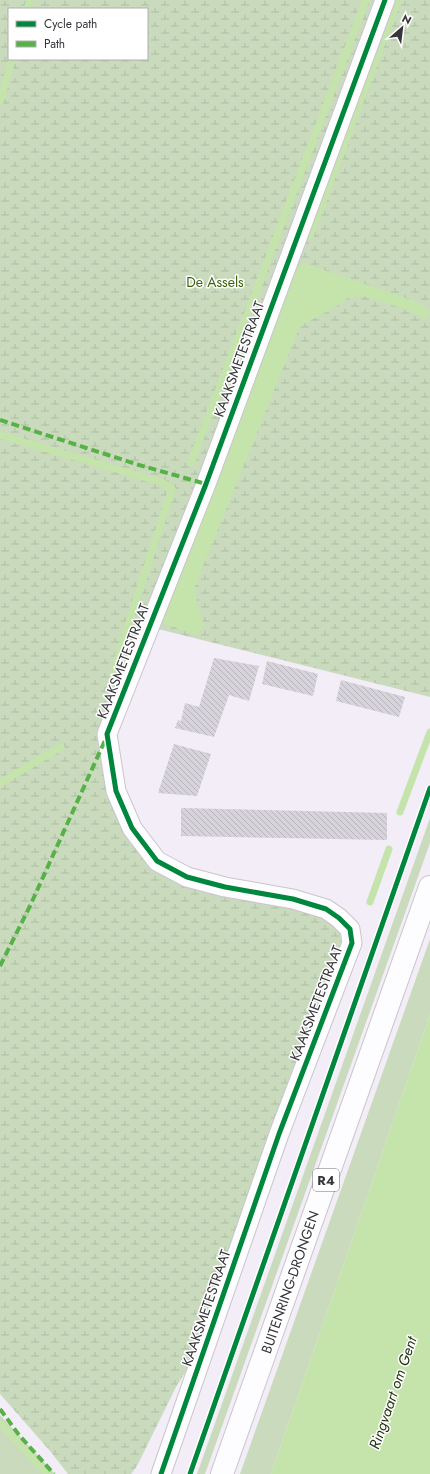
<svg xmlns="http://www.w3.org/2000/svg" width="430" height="1474" viewBox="0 0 430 1474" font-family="Jost,sans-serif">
<defs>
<pattern id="wetland-marsh" width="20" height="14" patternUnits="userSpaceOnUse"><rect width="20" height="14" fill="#cadbbd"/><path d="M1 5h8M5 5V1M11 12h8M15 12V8" fill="none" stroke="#aebda3"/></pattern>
<pattern id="building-back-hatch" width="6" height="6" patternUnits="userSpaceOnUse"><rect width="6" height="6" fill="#d6d3da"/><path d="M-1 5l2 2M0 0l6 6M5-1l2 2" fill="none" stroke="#b8b6bc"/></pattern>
</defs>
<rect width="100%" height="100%" fill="#f2edf7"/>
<path fill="#cadbbd" d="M430,818V843L399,930L205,1474H197Z
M430,939V1015L271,1474H240Z
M0,1415L55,1474H0Z"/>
<path fill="url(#wetland-marsh)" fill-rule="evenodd" d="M0,0H430V697L150,627L107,734L116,791L157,861L293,899L350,929L196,1355L176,1387L137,1466L131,1474H68L50,1451L0,1394ZM9,9H147V59H9Z"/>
<path fill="#c4e4ab" d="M303,263L420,303L430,312L428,320L407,310L364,296L348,298L334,308L300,326L195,586L197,605L204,626L196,635L163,623L164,607L295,268Z
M430,1015V1474H271Z"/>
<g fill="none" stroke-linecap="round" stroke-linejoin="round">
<path stroke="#c4e4ab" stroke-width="7" d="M27,9L30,0
M0,102L12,59
M310,236L398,0
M0,435L164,483L172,489L113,672
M191,463L366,0
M0,783L61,747
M400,812L430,732
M370,902L389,849
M0,1423L47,1474"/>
</g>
<path fill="url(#building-back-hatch)" d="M214,658L259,666L249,701L229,695L214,737L175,728L178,720L181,721L185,703L199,707Z
M267,661L318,674L313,696L262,684Z
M341,680L405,697L399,717L336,701Z
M174,744L211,754L197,796L158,793Z
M181,808L387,813V840L181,836Z"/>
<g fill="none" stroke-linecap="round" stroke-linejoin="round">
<defs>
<path id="street" d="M161,1474L279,1134L352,943L350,929L339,918L326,909L293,899L225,887L187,877L157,861L132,828L116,791L107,734L206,484L385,0"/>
<path id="highway" d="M222,1474L430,887"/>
</defs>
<use href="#street" stroke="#c9c5cd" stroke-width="21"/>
<use href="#highway" stroke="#c9c5cd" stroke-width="24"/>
<use href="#street" stroke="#fdfcfe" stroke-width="19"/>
<use href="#highway" stroke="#fdfcfe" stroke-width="22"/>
<path stroke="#56b246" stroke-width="4" stroke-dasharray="8 4" stroke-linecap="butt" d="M0,420L139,465L206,484
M0,966L30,906L107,736
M0,1409L19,1435L54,1474"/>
<defs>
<path id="cycleway" d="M161,1474L279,1134L352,943L350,929L339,918L326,909L293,899L225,887L187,877L157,861L132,828L116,791L107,734L206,484L385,0
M190,1474L430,788"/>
</defs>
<use href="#cycleway" stroke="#fff" stroke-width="8"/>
<use href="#cycleway" stroke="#00873e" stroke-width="5"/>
</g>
<g text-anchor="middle" stroke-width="3" stroke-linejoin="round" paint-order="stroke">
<rect fill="#fff" stroke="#737176" stroke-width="1" x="313" y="1169" width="26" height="22" rx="3"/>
<g font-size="13" font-weight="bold" fill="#37343b">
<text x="326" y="1185">R4</text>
</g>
<g font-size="14" fill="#3c650a" stroke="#fff">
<text x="215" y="287">De Assels</text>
</g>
<g font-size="14" fill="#37343b" stroke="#fff">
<text transform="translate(239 359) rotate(-70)" y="5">KAAKSMETESTRAAT</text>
<text transform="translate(123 661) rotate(-69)" y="5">KAAKSMETESTRAAT</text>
<text transform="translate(316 1003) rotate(-69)" y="5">KAAKSMETESTRAAT</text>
<text transform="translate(290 1282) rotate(-71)" y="5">BUITENRING-DRONGEN</text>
<text transform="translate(206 1308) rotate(-71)" y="5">KAAKSMETESTRAAT</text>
</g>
<g font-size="15" font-style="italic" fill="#1f310e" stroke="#fff">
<text transform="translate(393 1393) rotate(-71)" y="5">Ringvaart om Gent</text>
</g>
</g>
<rect x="8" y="8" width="140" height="52" fill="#ffffff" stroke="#afaeb1"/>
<rect x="16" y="21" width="20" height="6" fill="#00873e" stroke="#afaeb1"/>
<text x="44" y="28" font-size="12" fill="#37343b">Cycle path</text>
<rect x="16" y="41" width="20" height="6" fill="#56b246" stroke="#afaeb1"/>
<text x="44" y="48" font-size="12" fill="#37343b">Path</text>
<g transform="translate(402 28) rotate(28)" stroke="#ffffff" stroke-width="3" paint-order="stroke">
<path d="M0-3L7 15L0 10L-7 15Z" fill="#37343b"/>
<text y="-6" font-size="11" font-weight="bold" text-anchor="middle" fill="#37343b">N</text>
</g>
</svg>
